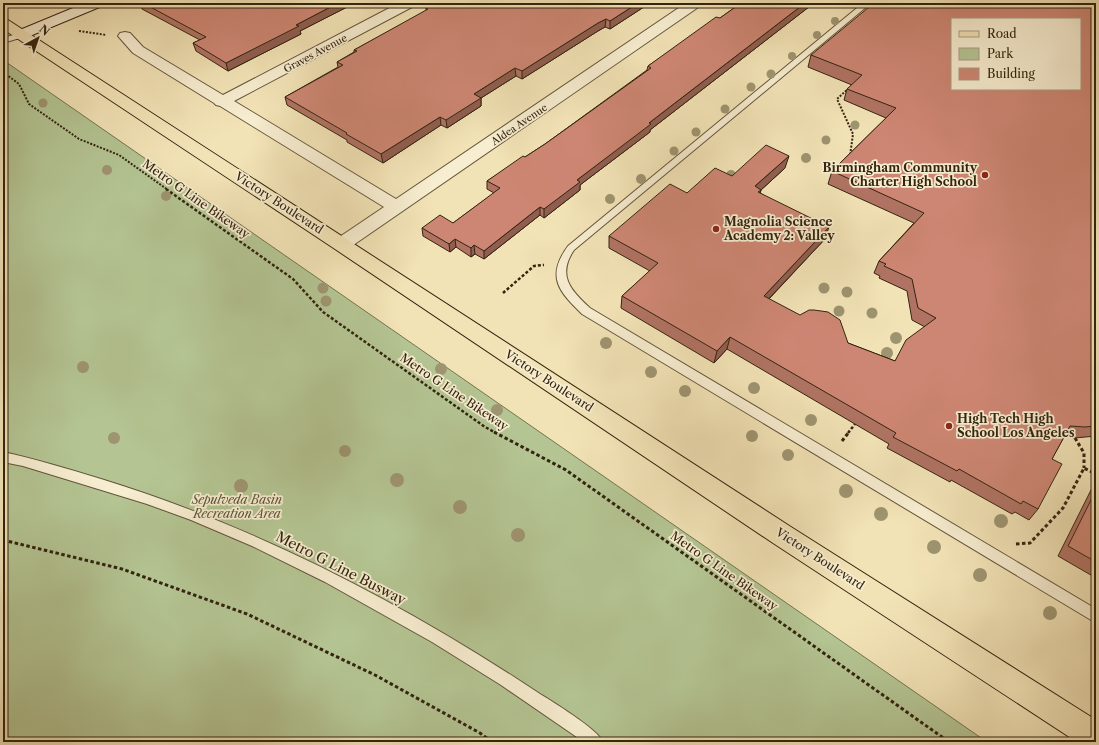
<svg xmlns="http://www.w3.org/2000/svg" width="1099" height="745" viewBox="0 0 1099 745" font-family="'Libre Caslon Text',serif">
<rect width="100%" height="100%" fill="#f2e3b6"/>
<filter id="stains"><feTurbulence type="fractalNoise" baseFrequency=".005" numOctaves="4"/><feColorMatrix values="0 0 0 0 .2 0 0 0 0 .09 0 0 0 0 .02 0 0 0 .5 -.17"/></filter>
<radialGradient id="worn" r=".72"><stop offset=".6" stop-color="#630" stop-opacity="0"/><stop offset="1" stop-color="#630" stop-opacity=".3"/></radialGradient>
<path fill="#b4c593" stroke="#747451" d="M3,60L987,742H3Z"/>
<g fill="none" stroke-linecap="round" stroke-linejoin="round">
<defs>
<path id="lane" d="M863,3H871L574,250C557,275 570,290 590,308L1096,609V623L582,314C558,291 546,276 568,246Z
M20,33H23V37L3,43V38Z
M3,452C36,459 68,469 101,479C257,527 401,602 537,692C551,701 598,729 603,742H584L501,685L432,642L325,582L252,546L191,520L147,504L23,466L3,462Z"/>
<path id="street" d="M399,3H416L414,6L234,101L396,199L686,3H702L700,6L349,248L342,250L335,248L333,244L335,240L384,207L220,106L216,105L214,103L133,53L118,36L120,33L125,32L130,33L143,47L223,95Z"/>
<path id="secondary" d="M85,3H104L102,6L25,38L20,39L15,38L13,35L15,32Z"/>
<path id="primary" d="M3,19L8,20L791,527L1096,720V742H1077L773,543L335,249L3,29Z"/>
</defs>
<use href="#lane" stroke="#635439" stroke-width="2"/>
<use href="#street" stroke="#635439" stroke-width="2"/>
<use href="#secondary" stroke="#33240f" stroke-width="2"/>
<use href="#primary" stroke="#33240f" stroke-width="2"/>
<path stroke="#33240f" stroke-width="2" stroke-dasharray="2 1.5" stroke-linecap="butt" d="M79,31L106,35
M3,72L19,84L29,104L79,139L119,155L168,190
M849,88L837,99L853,134L850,156"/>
<path stroke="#33240f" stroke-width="2.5" stroke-dasharray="3 2" stroke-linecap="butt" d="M166,189L293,279L323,312L485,427L496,433
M503,293L534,266L544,265
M848,433L855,424"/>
<path stroke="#33240f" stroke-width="3" stroke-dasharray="3.5 2.5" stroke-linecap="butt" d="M494,432L566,470L949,742
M1075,438L1084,453V468
M842,441L849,432
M3,540L122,569L247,614L375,675L480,733L492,742
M1016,544L1030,543L1063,508L1084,468L1096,474"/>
<use href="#lane" fill="#f7edd0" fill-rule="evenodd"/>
<use href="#street" fill="#f7edd0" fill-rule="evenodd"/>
<use href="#secondary" fill="#f7edd0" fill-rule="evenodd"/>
<use href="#primary" fill="#f2e3b6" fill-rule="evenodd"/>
</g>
<g fill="#9e9470">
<circle cx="835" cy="21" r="4"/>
<circle cx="817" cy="35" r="4"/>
<circle cx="792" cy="56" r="4"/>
<circle cx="771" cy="74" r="4.5"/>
<circle cx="751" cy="87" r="4.5"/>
<circle cx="43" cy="103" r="4.5"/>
<circle cx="725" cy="109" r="4.5"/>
<circle cx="855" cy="125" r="4.5"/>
<circle cx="696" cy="132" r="4.5"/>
<circle cx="826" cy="140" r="4.5"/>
<circle cx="674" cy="151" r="4.5"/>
<circle cx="806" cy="158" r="5"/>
<circle cx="107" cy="170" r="5"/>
<circle cx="731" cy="175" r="5"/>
<circle cx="641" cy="179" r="5"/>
<circle cx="166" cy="196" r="5"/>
<circle cx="610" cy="199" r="5"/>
<circle cx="323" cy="288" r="5.5"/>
<circle cx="824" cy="288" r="5.5"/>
<circle cx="847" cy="292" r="5.5"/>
<circle cx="326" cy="301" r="5.5"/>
<circle cx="839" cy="311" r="5.5"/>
<circle cx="872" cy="313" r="5.5"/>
<circle cx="896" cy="338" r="6"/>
<circle cx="606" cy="343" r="6"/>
<circle cx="887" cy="353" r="6"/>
<circle cx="83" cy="367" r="6"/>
<circle cx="441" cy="369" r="6"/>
<circle cx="651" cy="372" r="6"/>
<circle cx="754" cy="388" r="6"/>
<circle cx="685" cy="391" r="6"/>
<circle cx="497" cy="410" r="6"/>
<circle cx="811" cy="420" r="6"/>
<circle cx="752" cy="436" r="6"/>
<circle cx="114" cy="438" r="6"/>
<circle cx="345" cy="451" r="6"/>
<circle cx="788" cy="455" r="6"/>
<circle cx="397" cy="480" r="7"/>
<circle cx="241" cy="486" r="7"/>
<circle cx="846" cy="491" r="7"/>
<circle cx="460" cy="507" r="7"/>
<circle cx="881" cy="514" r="7"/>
<circle cx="1001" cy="521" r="7"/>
<circle cx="518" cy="535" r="7"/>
<circle cx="934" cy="547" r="7"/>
<circle cx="980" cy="575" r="7"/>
<circle cx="1050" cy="613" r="7"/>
</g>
<path fill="#b07363" stroke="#33240f" d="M140,3H355L300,31L301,34L228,71L196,51L193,43L200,40L142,9Z
M435,3H650L610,29L605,27L598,31L522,79L516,76L481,98V106L447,128L441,125L383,163L347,142V140L287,105L285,97L338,67L337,62L354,52V50L426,11V8Z
M741,3H814L650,130V132L580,185V190L544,218L540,215L484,259L475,254L471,257L456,247L450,252L423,236L422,228L453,223L494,193L487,189V181L525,157L545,144L647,70L648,66L720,18Z
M1096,3V436L1075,438L1064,437L1052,459L1038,509L1029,520L1015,512L1012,514L951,480L950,482L887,448L889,444L727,349L714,363L621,308L622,296L650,271L609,248V236L687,193L732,176L785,168L761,190L760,193L825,239L769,299L848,343L895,361L925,327L912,320L907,291L879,278L880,276L874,273L879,261L914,223L828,184L832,171L886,118L844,100L847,89L852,85L808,67L811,55Z
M1096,480V578L1058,556Z"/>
<path fill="#905e50" stroke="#33240f" d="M338,3H355L300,31L301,34L228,71L226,63L296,25Z
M638,3H650L610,29V21Z
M805,3H814L650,130V132L580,185V190L544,218V209L577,180L649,123Z
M606,19L605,27L598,31L522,79V71L598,23Z
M515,68L516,76L481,98V106L447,128L446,120L474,94Z
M440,117L441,125L383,163L381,154Z
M789,156L785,168L761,190L758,202L755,186Z
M540,207V215L484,259V251Z
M829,227L825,239L760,308L764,296Z
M455,239L456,247L450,252L449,244Z
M474,245L475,254L471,257V248Z
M730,337L727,349L714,363L717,351Z"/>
<path fill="#cd8673" stroke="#33240f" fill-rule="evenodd" d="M143,3H338L296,25L299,26L226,63L193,43L206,37Z
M435,3H638L610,21L606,19L598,23L522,71L515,68L474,94L481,98L446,120L440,117L381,154L346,134L347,133L285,97L343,65L337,62L357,51L354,50L428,9L426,8Z
M741,3H805L649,123L651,124L577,180L580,182L544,209L540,207L484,251L474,245L471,248L455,239L449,244L422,228L440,215L453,223L500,188L487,181L523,156L525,157L545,144L651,68L648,66L716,17L720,18Z
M874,3H1096V426L1085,427L1070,426L1052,459L1062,464L1038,509L1023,501L1021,504L959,469L957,471L893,437L896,433L730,337L717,351L622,296L658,263L609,236L670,184L687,193L715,168L732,176L766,145L789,156L755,186L761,190L758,192L829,227L764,296L800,315L809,310H814L828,312L840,320L848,343L895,361L906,340L936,318L918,308L912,279L884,266L886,264L879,261L924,213L832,171L896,108L847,89L862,75L811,55ZM952,19H1080V89H952Z
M1096,490V562L1068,546Z"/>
<g fill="#8f2418" stroke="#f7edd0" stroke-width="1.5">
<circle cx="985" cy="175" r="4"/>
<circle cx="716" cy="229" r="4"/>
<circle cx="949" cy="426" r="4"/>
</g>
<g text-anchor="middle" stroke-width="3.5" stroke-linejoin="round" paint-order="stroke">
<g font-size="10" fill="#33240f" stroke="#f7edd0">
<text transform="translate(315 53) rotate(-28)" y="4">Graves Avenue</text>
<text transform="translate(519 124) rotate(-34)" y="4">Aldea Avenue</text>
</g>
<g font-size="12" font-weight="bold" fill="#33240f" stroke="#f7edd0" text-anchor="start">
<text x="977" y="172" text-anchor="end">Birmingham Community<tspan x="977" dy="14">Charter High School</tspan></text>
<text x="724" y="226">Magnolia Science<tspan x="724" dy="14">Academy 2: Valley</tspan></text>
<text x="957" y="423">High Tech High<tspan x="957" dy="14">School Los Angeles</tspan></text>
</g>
<g font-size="12" fill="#33240f" stroke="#f7edd0">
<text transform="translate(196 199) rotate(35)" y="4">Metro G Line Bikeway</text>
<text transform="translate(279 203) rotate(33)" y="4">Victory Boulevard</text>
<text transform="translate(549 381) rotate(33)" y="4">Victory Boulevard</text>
<text transform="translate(454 392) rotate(34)" y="4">Metro G Line Bikeway</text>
<text transform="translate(820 559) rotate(33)" y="4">Victory Boulevard</text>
<text transform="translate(724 571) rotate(35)" y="4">Metro G Line Bikeway</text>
</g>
<g font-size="12" font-style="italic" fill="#5a5437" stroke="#f7edd0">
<text x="237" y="504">Sepulveda Basin<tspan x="237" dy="14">Recreation Area</tspan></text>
</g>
<g font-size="14" fill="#33240f" stroke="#f7edd0">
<text transform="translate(341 568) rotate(27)" y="5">Metro G Line Busway</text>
</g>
</g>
<rect width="1099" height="745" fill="none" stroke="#f2e3b6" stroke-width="16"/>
<rect x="4" y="4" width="1091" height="737" fill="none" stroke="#33240f" stroke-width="2"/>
<rect x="8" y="8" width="1083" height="729" fill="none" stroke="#33240f"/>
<rect x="951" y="18" width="130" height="72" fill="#f7edd0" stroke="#a99d83"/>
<rect x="959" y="31" width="20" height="6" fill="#f2e3b6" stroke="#a99d83"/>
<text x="987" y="38" font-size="12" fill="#33240f">Road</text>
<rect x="959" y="48" width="20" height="12" fill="#b4c593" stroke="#a99d83"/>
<text x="987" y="58" font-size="12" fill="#33240f">Park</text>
<rect x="959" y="68" width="20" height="12" fill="#cd8673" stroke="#a99d83"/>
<text x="987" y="78" font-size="12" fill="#33240f">Building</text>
<g transform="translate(38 38) rotate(40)" stroke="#f7edd0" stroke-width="3" paint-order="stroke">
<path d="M0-3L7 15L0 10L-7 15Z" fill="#33240f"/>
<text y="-6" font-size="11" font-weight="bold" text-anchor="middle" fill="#33240f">N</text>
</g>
<rect width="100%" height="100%" filter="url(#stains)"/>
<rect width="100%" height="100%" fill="url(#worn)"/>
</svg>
